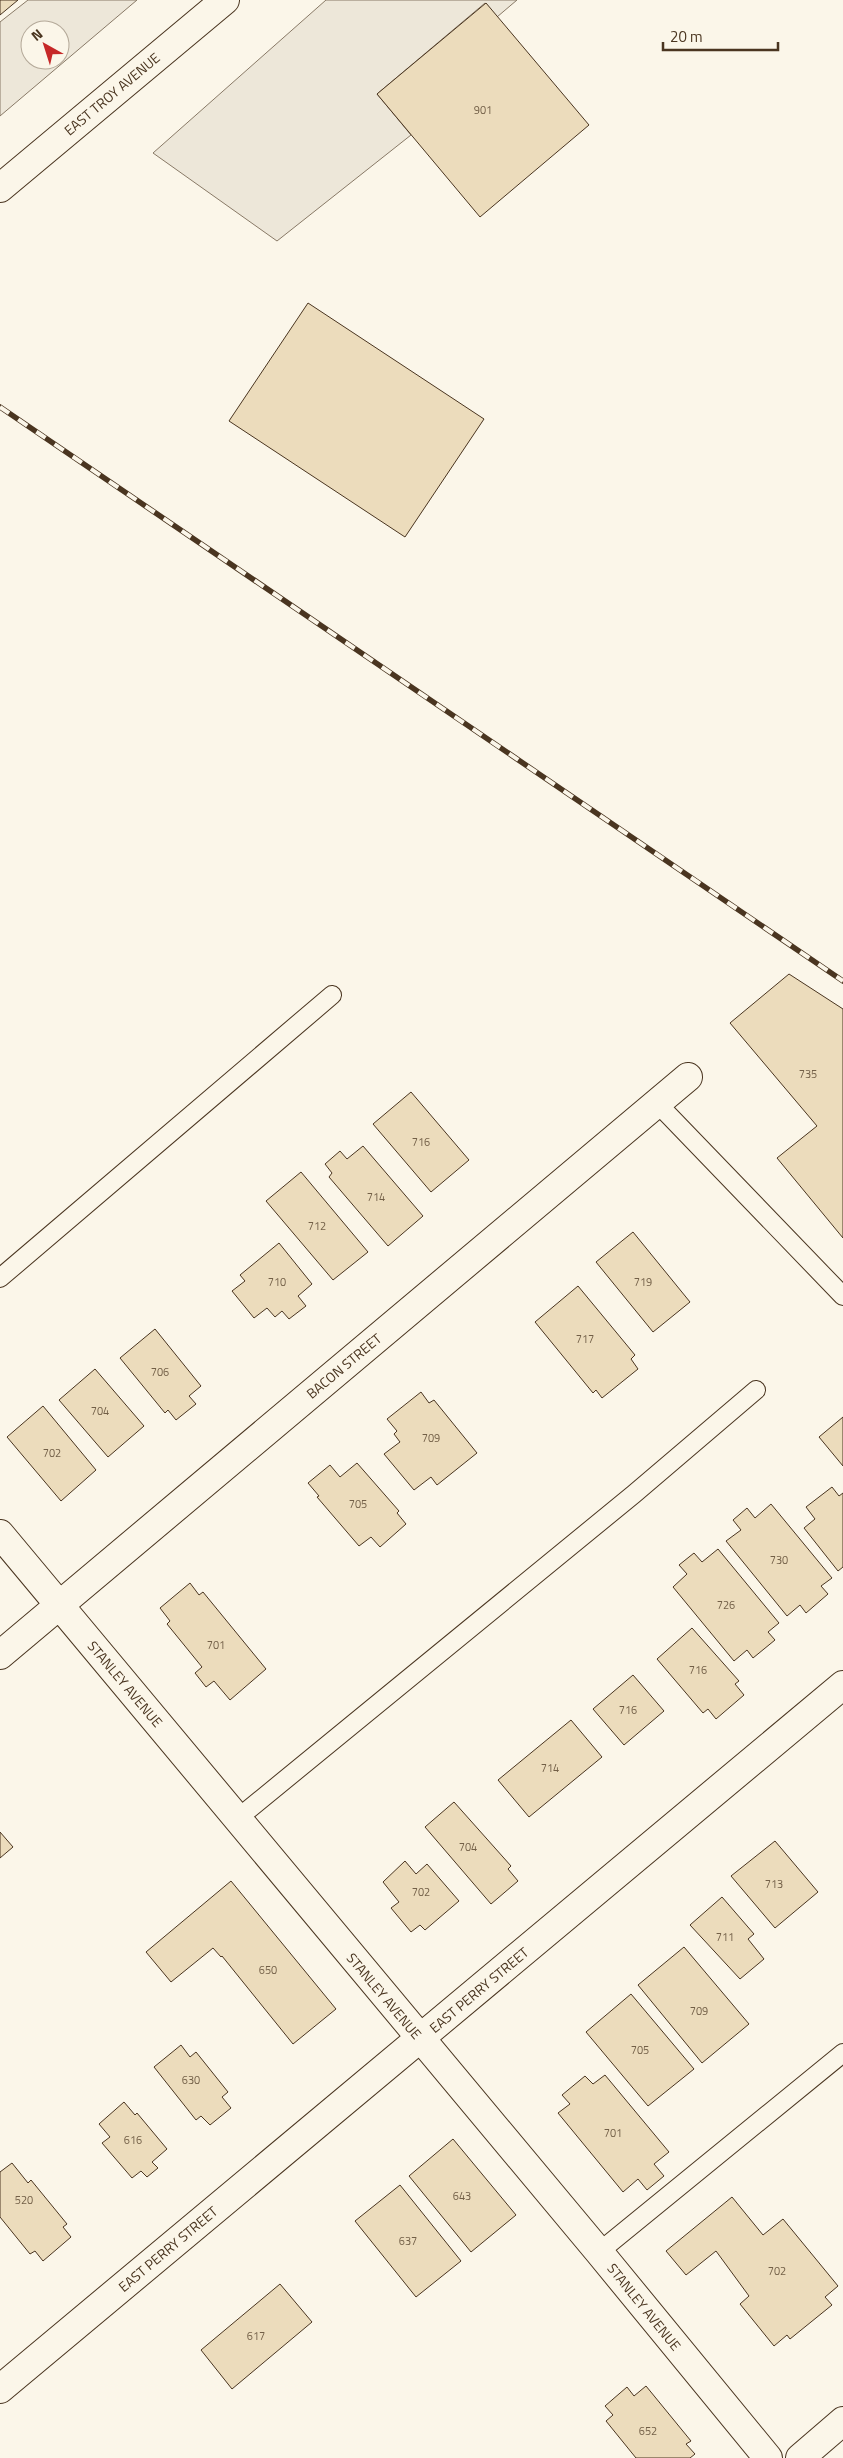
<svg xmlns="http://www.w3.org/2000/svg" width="843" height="2458" viewBox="0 0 843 2458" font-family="'Titillium Web',sans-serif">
<rect width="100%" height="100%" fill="#fbf6e9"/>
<path fill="#ede7d9" stroke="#887966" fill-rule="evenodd" d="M28,0H137L0,116V22ZM30,30H60V60H30Z
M326,0H517L497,17L485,3L377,94L411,135L277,241L153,153Z"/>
<path fill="#ecdcbc" stroke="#4a3520" d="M0,0H18L0,15Z
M486,3L589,125L480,217L377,94Z
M308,303L484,419L405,537L229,421Z
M789,974L843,1009V1238L777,1158L817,1126L730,1023Z
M411,1092L469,1160L431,1192L373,1124Z
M363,1146L423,1216L388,1246L329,1177L332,1173L325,1164L340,1151L347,1159Z
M301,1172L368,1252L333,1280L266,1201Z
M633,1232L690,1302L653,1332L596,1262Z
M279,1243L312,1284L298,1296L306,1306L289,1319L282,1311L275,1317L267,1308L254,1318L232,1291L245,1281L240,1275Z
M578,1286L635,1355L631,1359L638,1369L602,1398L596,1390L593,1393L535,1322Z
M155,1329L201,1386L189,1396L196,1404L176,1420L168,1410L165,1413L120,1358Z
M95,1369L144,1426L108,1457L59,1400Z
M421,1392L429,1403L434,1400L477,1453L437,1485L431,1477L414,1490L384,1454L400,1442L394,1434L397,1431L387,1419Z
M43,1406L96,1470L61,1501L7,1437Z
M843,1417V1466L819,1437Z
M357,1463L399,1511L397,1513L406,1524L380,1547L371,1537L359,1546L317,1497L319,1496L308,1483L330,1465L340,1477Z
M832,1487L839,1496L843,1493V1567L838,1571L804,1528L815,1519L806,1507Z
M771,1504L832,1578L821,1586L828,1594L806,1613L800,1605L787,1616L726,1541L741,1530L733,1520L747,1508L755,1518Z
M718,1549L779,1623L768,1632L775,1640L753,1658L747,1650L734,1661L673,1587L687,1574L679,1565L694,1553L702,1562Z
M190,1583L199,1595L203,1592L266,1669L230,1700L214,1681L206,1687L195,1673L202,1667L167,1624L170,1621L160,1608Z
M692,1628L739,1681L735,1684L744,1695L716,1719L708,1709L703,1713L657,1659Z
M633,1675L664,1711L624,1745L593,1709Z
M571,1720L602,1757L529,1817L498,1780Z
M454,1802L511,1866L508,1869L518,1881L491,1904L425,1827Z
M0,1832L13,1847L0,1858Z
M775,1841L818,1892L775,1928L731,1876Z
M405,1861L416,1874L427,1864L459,1901L425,1930L420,1925L411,1932L391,1908L399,1902L383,1882Z
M231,1881L336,2009L293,2044L222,1956L221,1957L213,1948L171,1982L146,1952Z
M722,1897L754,1934L748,1939L764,1959L740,1979L690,1925Z
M684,1947L749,2024L702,2063L638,1985Z
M631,1994L694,2069L648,2106L586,2032Z
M181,2045L190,2057L196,2052L228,2092L222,2097L231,2108L210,2125L201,2116L196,2120L154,2067Z
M605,2075L669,2152L654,2164L664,2176L647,2190L638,2179L623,2192L558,2113L570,2104L562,2095L585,2076L593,2084Z
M124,2102L135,2115L137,2113L167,2149L152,2162L158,2168L147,2177L141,2171L132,2178L102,2143L110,2137L99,2124Z
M453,2139L516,2215L471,2252L409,2176Z
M12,2163L28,2183L31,2180L67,2224L63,2227L71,2237L43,2261L35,2251L30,2254L0,2217V2172Z
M400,2185L461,2261L416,2297L355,2221Z
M732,2197L763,2235L783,2219L838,2286L825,2297L832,2305L790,2339L787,2335L774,2346L740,2304L749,2296L716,2251L686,2275L666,2251Z
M280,2284L312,2322L232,2389L201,2350Z
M646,2386L691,2441L686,2444L695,2454L690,2458H636L606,2421L613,2415L605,2406L627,2387L634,2396Z"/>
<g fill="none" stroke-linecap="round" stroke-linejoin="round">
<defs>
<path id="service" d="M657,1103L843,1296
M0,1278L332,995
M237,1819L634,1494L756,1390
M599,2252L843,2053"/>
<path id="minor" d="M0,1534L599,2252L768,2458
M0,1655L688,1077
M0,2389L843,1685
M800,2458L843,2421"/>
<path id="secondary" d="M0,188L225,0"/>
</defs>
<use href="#service" stroke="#4a3520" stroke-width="20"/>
<use href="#minor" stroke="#4a3520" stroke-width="30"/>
<use href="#secondary" stroke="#4a3520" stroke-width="30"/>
<use href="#service" stroke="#fbf6e9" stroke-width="18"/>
<use href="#minor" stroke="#fbf6e9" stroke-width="28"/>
<use href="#secondary" stroke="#fbf6e9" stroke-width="28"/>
<defs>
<path id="rail" d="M0,407L843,981"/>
</defs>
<use href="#rail" stroke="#4a3520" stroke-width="5.5"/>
<use href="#rail" stroke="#fbf6e9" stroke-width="4" stroke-dasharray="11" stroke-linecap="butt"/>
</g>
<g text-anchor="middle" stroke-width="4" stroke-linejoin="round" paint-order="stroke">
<g font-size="11" fill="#725f47">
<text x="483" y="114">901</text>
<text x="808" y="1078">735</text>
<text x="421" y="1146">716</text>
<text x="376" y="1201">714</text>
<text x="317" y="1230">712</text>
<text x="277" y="1286">710</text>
<text x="643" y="1286">719</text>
<text x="585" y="1343">717</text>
<text x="160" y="1376">706</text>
<text x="100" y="1415">704</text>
<text x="431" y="1442">709</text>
<text x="52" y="1457">702</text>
<text x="358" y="1508">705</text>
<text x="779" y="1564">730</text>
<text x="726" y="1609">726</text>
<text x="216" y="1649">701</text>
<text x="698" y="1674">716</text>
<text x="628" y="1714">716</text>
<text x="550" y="1772">714</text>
<text x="468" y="1851">704</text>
<text x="774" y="1888">713</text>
<text x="421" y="1896">702</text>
<text x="725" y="1941">711</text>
<text x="268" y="1974">650</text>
<text x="699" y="2015">709</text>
<text x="640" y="2054">705</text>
<text x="191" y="2084">630</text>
<text x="613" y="2137">701</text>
<text x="133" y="2144">616</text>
<text x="462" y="2200">643</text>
<text x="24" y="2204">520</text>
<text x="408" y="2245">637</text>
<text x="777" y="2275">702</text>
<text x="256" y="2340">617</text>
<text x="648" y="2435">652</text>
</g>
<g font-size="14" fill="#4a3520" stroke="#fbf6e9">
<text transform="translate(112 94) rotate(-40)" y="5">EAST TROY AVENUE</text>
<text transform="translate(344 1366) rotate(-40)" y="5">BACON STREET</text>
<text transform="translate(125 1684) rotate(50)" y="5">STANLEY AVENUE</text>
<text transform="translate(479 1990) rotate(-40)" y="5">EAST PERRY STREET</text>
<text transform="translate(384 1996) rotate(50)" y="5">STANLEY AVENUE</text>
<text transform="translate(168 2249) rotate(-40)" y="5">EAST PERRY STREET</text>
<text transform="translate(644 2307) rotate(51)" y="5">STANLEY AVENUE</text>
</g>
</g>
<g transform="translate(45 45) rotate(321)"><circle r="24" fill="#fbf6e9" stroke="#b4a999"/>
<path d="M0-4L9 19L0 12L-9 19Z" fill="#c62828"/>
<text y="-8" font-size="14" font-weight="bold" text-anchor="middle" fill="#4a3520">N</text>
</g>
<path d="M663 42v8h115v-8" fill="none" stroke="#4a3520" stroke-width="2.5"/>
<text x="670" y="42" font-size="15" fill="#4a3520" stroke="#fbf6e9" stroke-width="4" paint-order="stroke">20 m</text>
</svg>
